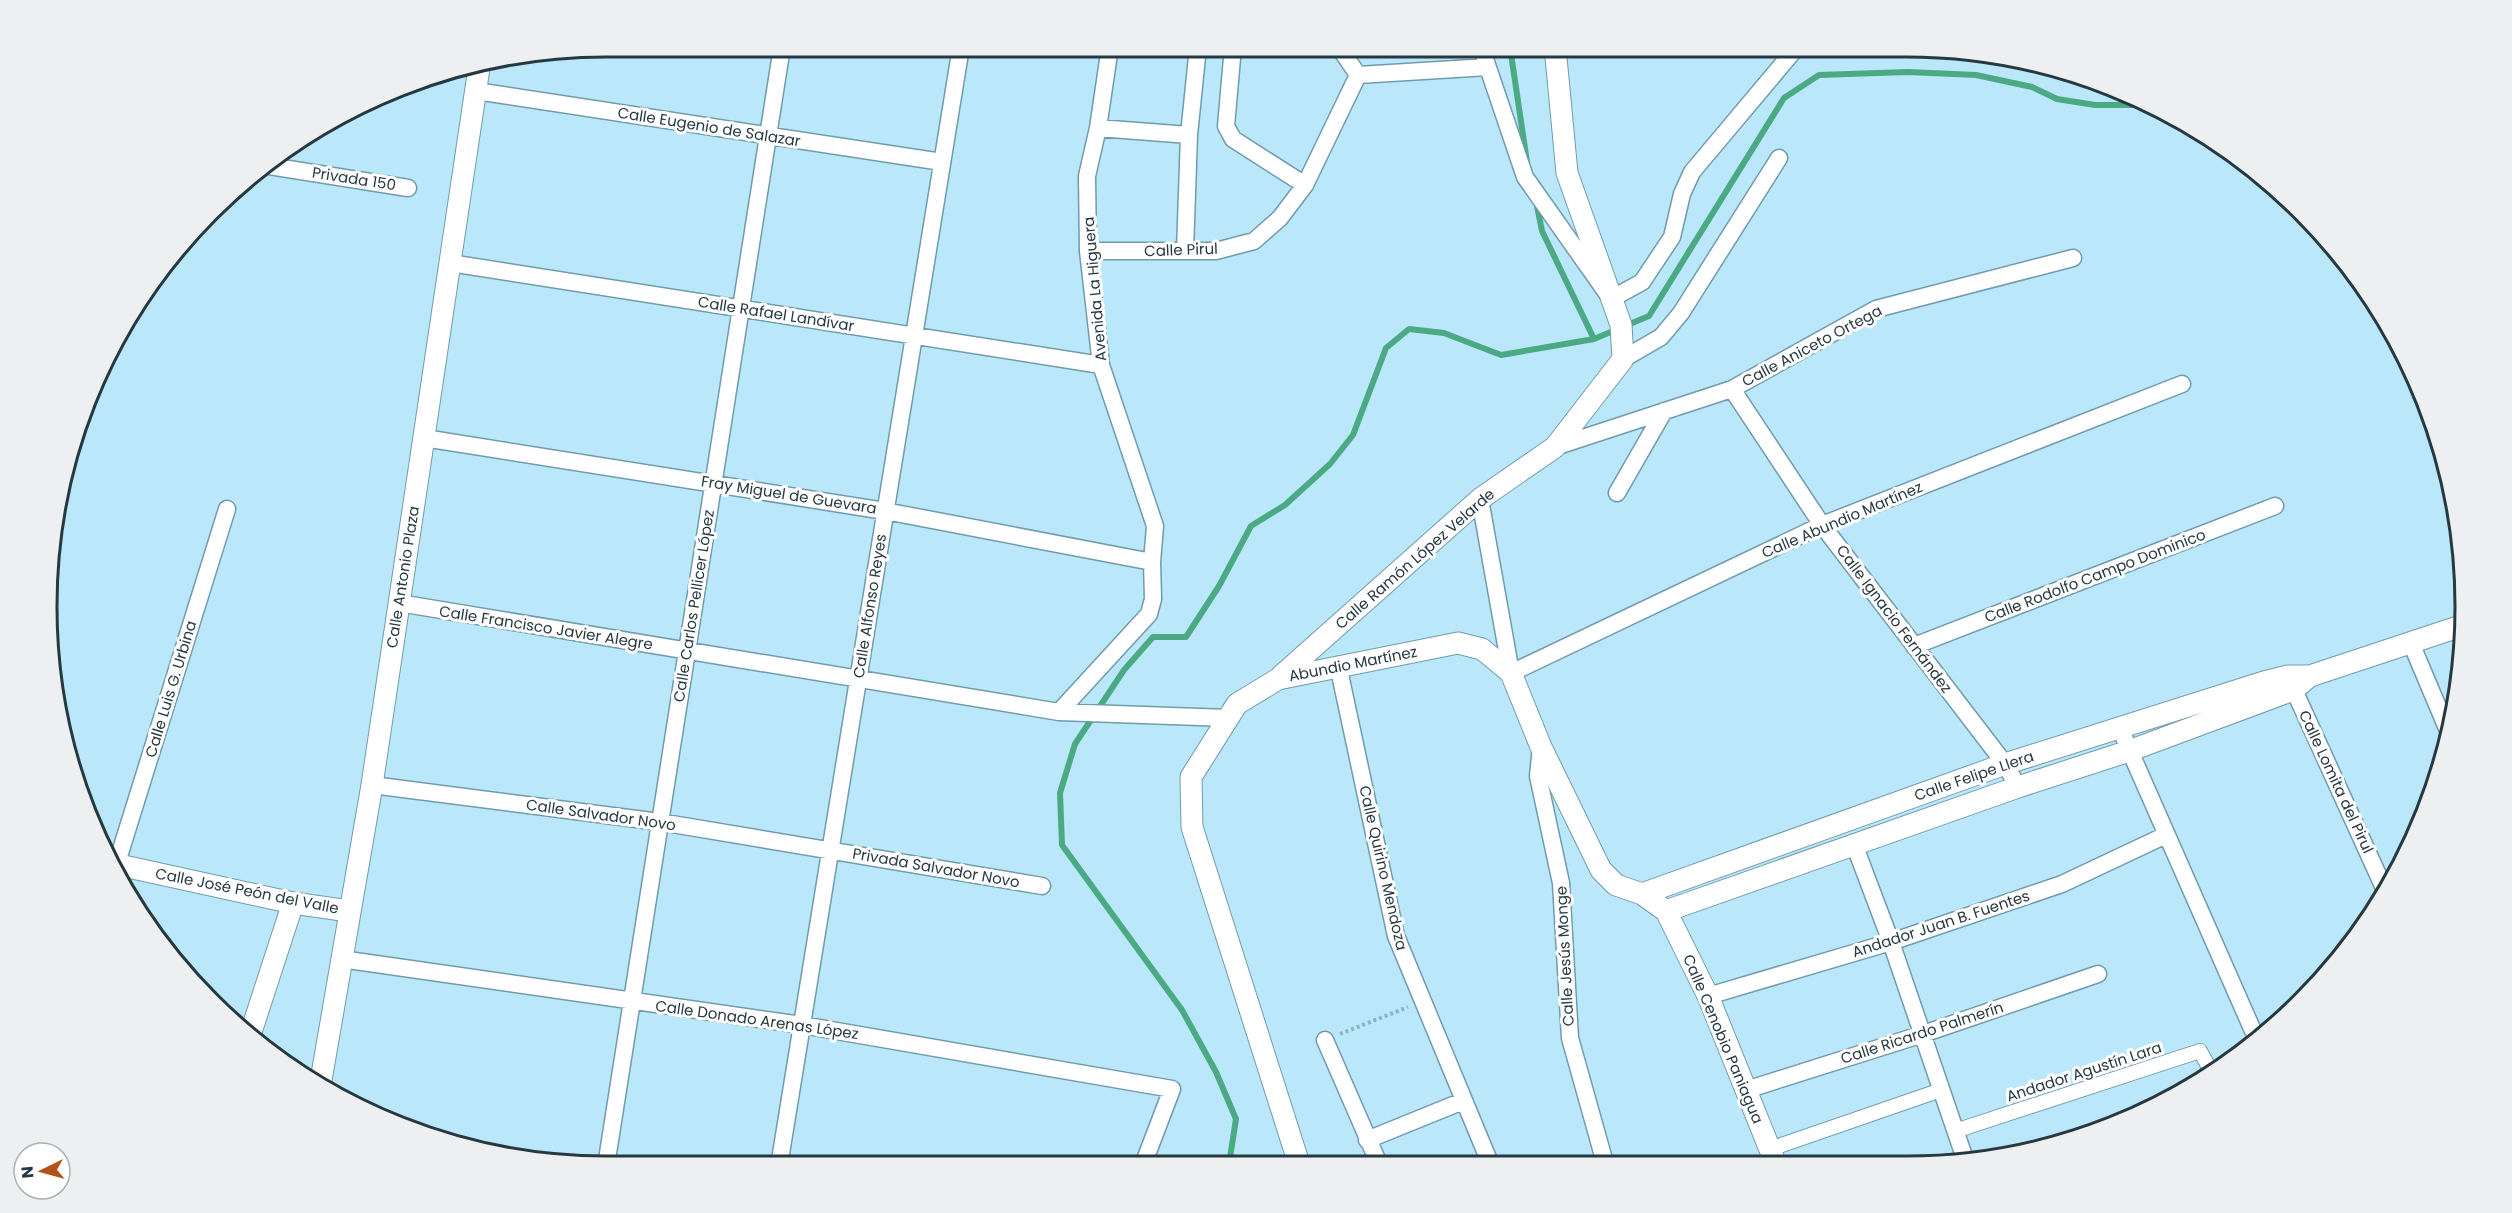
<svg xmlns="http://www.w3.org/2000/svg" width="2512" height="1213" viewBox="0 0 2512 1213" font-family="Poppins,sans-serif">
<rect width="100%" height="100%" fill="#bae8fa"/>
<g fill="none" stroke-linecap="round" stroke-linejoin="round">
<path stroke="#4ba984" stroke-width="6" d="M1510,47L1527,162
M1536,201L1542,231L1594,339
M1229,1164L1236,1119L1216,1072L1182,1010L1062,845L1060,793L1075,744L1124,670L1153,637H1186L1219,586L1251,526L1285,505L1330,464L1353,435L1386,348L1409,329L1444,333L1501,355L1594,339L1649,316L1784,98L1819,75L1908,72L1976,75L2032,87L2057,99L2095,105H2134L2145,103"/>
<defs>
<path id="pedestrian" d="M1955,1131L2200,1051L2211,1071
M1770,1149L1941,1090"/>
<path id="minor" d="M1233,47L1226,126L1233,139L1305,185
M1339,47L1358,75L1488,67
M1481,47L1525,177L1611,299L1642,282L1672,237L1682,194L1692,172L1797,47
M476,91L942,162
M1098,128L1189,135
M263,165L408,188
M1088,251H1216L1254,241L1280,218L1305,185L1358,75
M1185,251L1189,135L1198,47
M450,263L1101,365
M1623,359L1661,337L1681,313L1779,158
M1732,389L1822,525L2005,764L2018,787
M424,438L885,511L1152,562
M1555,447L1732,389L1876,309L2073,258
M1617,493L1664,411
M1480,499L1511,673L1822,525L2182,384
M399,603L1059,712L1228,718
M2411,643L2449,733
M1914,646L2275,506
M1338,665L1396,936L1490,1163
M2289,679L2384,888
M1059,712L1149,614L1153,599L1152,562L1155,526L1101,365L1088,251L1087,176L1098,128L1110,47
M2119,726L2257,1040
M1541,747L1538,776L1561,883L1570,1038L1605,1163
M372,785L660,822L1042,886
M1854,844L1891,942L1966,1162
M115,869L227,509
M341,959L802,1025L1172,1089L1143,1165
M1708,996L1891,942L2062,884L2166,835
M1325,1040L1379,1164
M1746,1090L1923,1034L2098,974
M1367,1140L1463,1101
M606,1166L782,47
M779,1166L961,47"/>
<path id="tertiary" d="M1281,676L1480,499L1555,447L1623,359L1621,325L1567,173L1555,47
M110,863L293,903L349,911
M1642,894L2005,764L2264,682L2288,676H2310L2464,625
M1666,911L2018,787L2129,751L2293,690L2310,676
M250,1035L293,903
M320,1086L372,785L479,68
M1299,1164L1192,827L1191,777L1237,704L1278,679L1458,643L1482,649L1511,673L1541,747L1601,870L1616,885L1642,894L1666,911L1708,996L1775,1162"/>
</defs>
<use href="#pedestrian" stroke="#709bad" stroke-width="16"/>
<use href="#minor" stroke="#709bad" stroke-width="19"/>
<use href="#tertiary" stroke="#709bad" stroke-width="23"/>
<path stroke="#8db3c2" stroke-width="4" stroke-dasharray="3 3" stroke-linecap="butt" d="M1340,1034L1408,1007"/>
<use href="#pedestrian" stroke="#fff" stroke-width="14"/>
<use href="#minor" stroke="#fff" stroke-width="16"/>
<use href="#tertiary" stroke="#fff" stroke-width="21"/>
</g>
<g text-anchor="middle" stroke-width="6" stroke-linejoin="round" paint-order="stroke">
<g font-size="15" fill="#273940" stroke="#fff">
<text transform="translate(709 127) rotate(9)" y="5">Calle Eugenio de Salazar</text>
<text transform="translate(354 179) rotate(9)" y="5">Privada 150</text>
<text transform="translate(1181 250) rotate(-2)" y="5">Calle Pirul</text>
<text transform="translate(1095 289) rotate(-95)" y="5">Avenida La Higuera</text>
<text transform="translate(776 314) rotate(9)" y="5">Calle Rafael Landívar</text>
<text transform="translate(1812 346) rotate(-28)" y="5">Calle Aniceto Ortega</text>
<text transform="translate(789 495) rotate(9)" y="5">Fray Miguel de Guevara</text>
<text transform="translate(1842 520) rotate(-23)" y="5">Calle Abundio Martínez</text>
<text transform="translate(1415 559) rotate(-41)" y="5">Calle Ramón López Velarde</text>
<text transform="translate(2095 576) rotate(-21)" y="5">Calle Rodolfo Campo Dominico</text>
<text transform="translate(403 577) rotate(-81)" y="5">Calle Antonio Plaza</text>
<text transform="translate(694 606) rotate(-81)" y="5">Calle Carlos Pellicer López</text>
<text transform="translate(870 606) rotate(-81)" y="5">Calle Alfonso Reyes</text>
<text transform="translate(1894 619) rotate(53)" y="5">Calle Ignacio Fernández</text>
<text transform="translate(546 628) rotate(9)" y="5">Calle Francisco Javier Alegre</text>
<text transform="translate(1353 664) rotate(-11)" y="5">Abundio Martínez</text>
<text transform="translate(171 689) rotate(-73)" y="5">Calle Luis G. Urbina</text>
<text transform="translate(1974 776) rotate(-19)" y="5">Calle Felipe Llera</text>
<text transform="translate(2336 782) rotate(65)" y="5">Calle Lomita del Pirul</text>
<text transform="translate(601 815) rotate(8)" y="5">Calle Salvador Novo</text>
<text transform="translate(936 868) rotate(10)" y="5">Privada Salvador Novo</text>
<text transform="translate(1383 868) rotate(77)" y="5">Calle Quirino Mendoza</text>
<text transform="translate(247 891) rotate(11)" y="5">Calle José Peón del Valle</text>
<text transform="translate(1941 924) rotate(-18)" y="5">Andador Juan B. Fuentes</text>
<text transform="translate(1565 956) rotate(-93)" y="5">Calle Jesús Monge</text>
<text transform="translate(757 1020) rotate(8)" y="5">Calle Donado Arenas López</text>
<text transform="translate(1922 1033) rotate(-18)" y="5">Calle Ricardo Palmerín</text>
<text transform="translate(1723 1039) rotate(67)" y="5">Calle Cenobio Paniagua</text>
<text transform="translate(2084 1072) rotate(-18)" y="5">Andador Agustín Lara</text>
</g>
</g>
<path d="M0 0H2512V1213H0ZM606 57H1906A549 549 0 0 1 2455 606V607A549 549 0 0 1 1906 1156H606A549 549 0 0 1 57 607V606A549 549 0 0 1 606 57Z" fill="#eeeff0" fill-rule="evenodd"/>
<path fill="none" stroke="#273940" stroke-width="3" d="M606 57H1906A549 549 0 0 1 2455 606V607A549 549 0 0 1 1906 1156H606A549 549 0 0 1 57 607V606A549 549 0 0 1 606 57Z"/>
<g transform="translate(42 1171) rotate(265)"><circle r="28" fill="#ffffff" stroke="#a9b0b3" stroke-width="1.5"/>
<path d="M0-4.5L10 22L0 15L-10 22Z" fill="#b4501a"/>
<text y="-9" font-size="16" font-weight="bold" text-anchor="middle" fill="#273940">N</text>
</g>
</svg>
